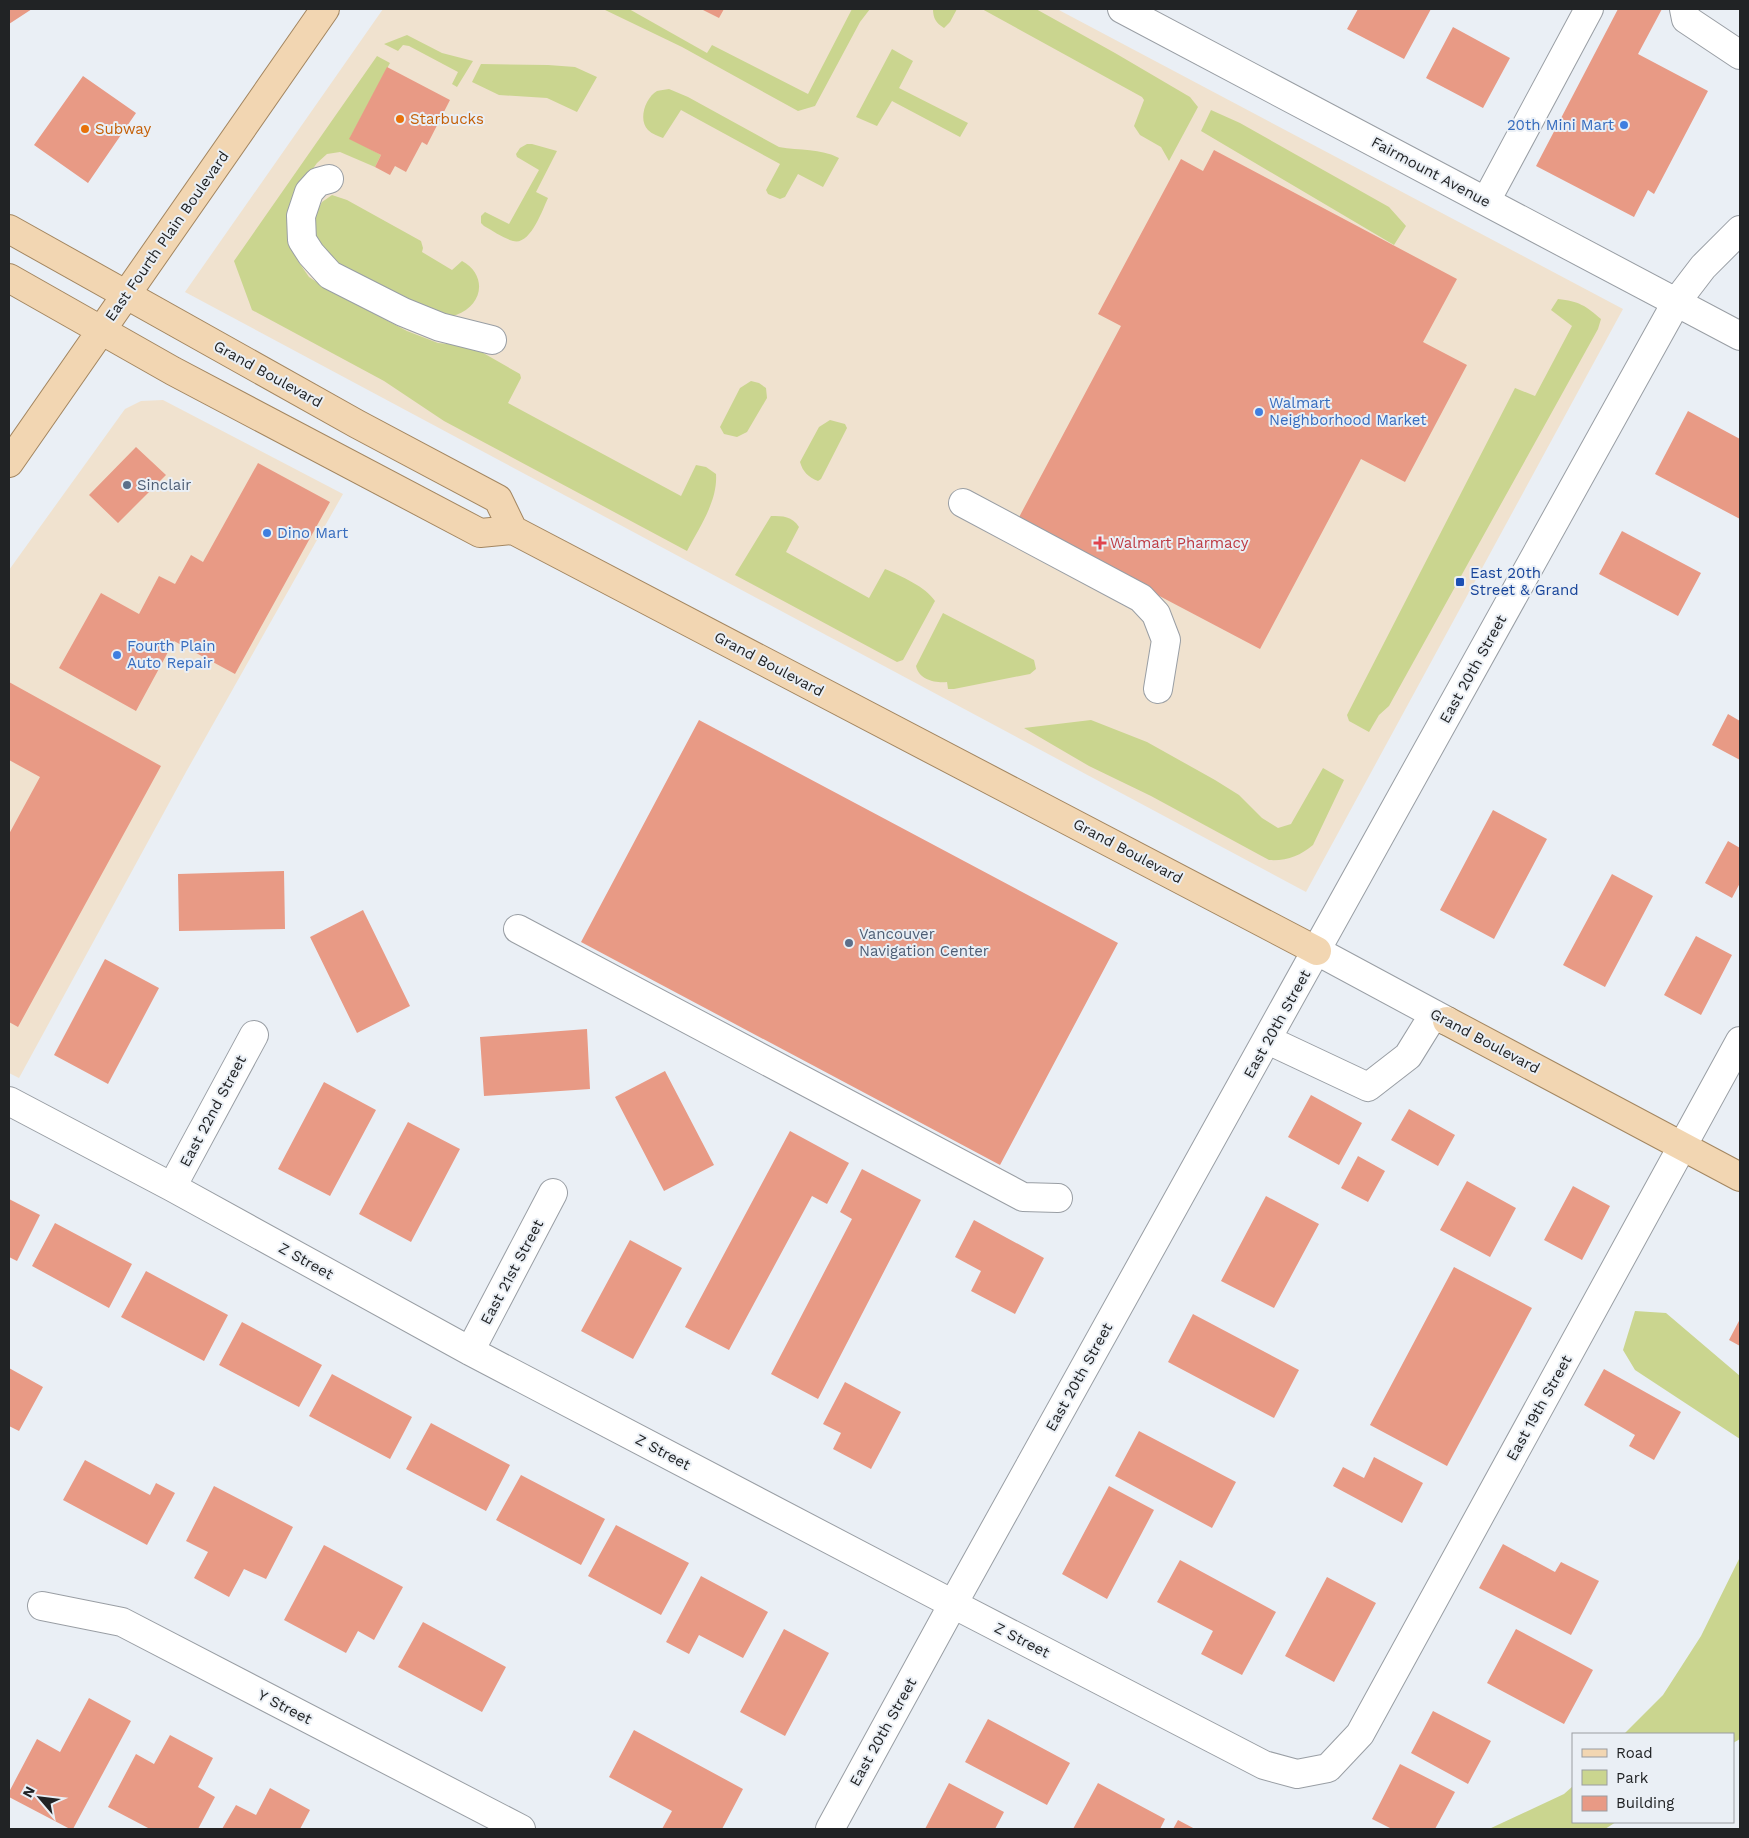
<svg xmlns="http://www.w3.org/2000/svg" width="1749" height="1838" viewBox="0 0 1749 1838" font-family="'Work Sans',sans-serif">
<rect width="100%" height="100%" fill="#eaeff5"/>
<path fill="#f0e2cf" d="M383,9H1057L1623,309L1306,892L185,292Z
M163,400L343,494L186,772L19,1078L9,1073V570L125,409L141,401Z"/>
<path fill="#cad58f" d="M603,9H629L707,53L712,45L808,94L852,9H870L860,22L815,106L798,111L682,47Z
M933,9H957L950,22L944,28C936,23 933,18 933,9Z
M982,9H1036L1115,53L1190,97L1198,107L1169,161L1161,147L1140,135L1134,126L1144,100L1142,97Z
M407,35L442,53L473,61L457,87L452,84L458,72L409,46L403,45L398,51L384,44Z
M892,49L913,61L899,88L968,123L960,137L892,101L877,126L856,117Z
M377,56L390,63L350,138L381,155L375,167L340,152L327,154L317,163L302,184L289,237L298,261L309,277L329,290L407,331L438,343L459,345L478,350L520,374L521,378L508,403L681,496L696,465L706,467L716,474C718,501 699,528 687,551L444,421L384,381L252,310L234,261Z
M481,64L548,65L575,67L597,77L577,112L547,98L499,95L472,82Z
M669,89L688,97L779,147C800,151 820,148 839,158L823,187L798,174L785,197L780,199L768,194L766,190L780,164L681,110L663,138C658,136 652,134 648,130C638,120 645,98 657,91C660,90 665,90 669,89Z
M1211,110L1240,123L1389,207L1406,226L1394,245L1201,131Z
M527,144H532L557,151L536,192L548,198C542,211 530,246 513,241C503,238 493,231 484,226L481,223V216L485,212L509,224L539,170L517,157L516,154L520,148Z
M332,195L347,200L421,241L423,248L422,252L452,270L462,261C488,275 483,306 456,315C453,316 448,318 445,318C440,317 434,315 429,314L333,262L319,246L314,231L315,215L322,202Z
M1558,299C1579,301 1586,306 1601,319L1598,329L1389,706L1379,715L1369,732L1349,721L1347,715L1515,388L1535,396L1572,326L1551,310Z
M751,381L759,383L766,388L767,398L747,432L737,437L724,434L720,427L740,388Z
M830,420L845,424L847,428L821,479L818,481C808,477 803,472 800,462L819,427Z
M771,516C783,516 792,516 799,527L786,552L869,598L885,569C901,576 926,587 935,601L903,660L897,662L735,575Z
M943,613L1034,660L1036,669L1030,674L954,689H948L947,682C935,683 919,680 916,666Z
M1091,720L1147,742L1215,780L1239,795L1262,818L1278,828L1291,824L1323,768L1344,780L1313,845C1300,856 1287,861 1269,860L1151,796L1089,766L1024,728Z
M1635,1311L1666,1313L1740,1376V1439L1635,1370L1623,1350Z
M1740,1557V1739L1733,1743V1734H1624L1663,1695L1701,1636Z
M1573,1786V1822H1616L1605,1829H1489L1564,1794Z"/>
<path fill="#e89a85" d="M9,9H32L9,24Z
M701,9H724L719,18Z
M1358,9H1431L1404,59L1347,29Z
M1618,9H1662L1638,54L1708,91L1654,194L1648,190L1634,217L1536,166Z
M1453,27L1510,58L1483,108L1426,78Z
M387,67L450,100L427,145L422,142L406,172L395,166L390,175L375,167L381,155L349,139Z
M83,76L136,113L88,183L34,145Z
M1214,150L1457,279L1423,342L1467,365L1405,482L1361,459L1260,649L1017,521L1121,326L1098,314L1181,159L1203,171Z
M1688,411L1740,439V519L1655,474Z
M136,447L166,475L118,523L89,495Z
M258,463L330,502L235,674L174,641L136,711L59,668L101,593L139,614L159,576L175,584L191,555L203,562Z
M1622,531L1701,573L1678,616L1599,574Z
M9,682L161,766L18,1027L9,1022V834L40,777L9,760Z
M1728,714L1740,721V760L1712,745Z
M699,720L1118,943L1000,1165L581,942Z
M1493,810L1547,839L1494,939L1440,910Z
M1728,841L1740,848V883L1732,898L1705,883Z
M284,871L285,929L179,931L178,874Z
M1612,874L1653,896L1605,987L1563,965Z
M363,910L410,1006L357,1033L310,937Z
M1696,936L1732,955L1701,1015L1664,995Z
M105,959L159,988L108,1084L54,1055Z
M587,1029L590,1089L484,1096L480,1037Z
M665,1071L714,1165L664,1191L615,1097Z
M324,1082L376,1110L330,1196L278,1169Z
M1311,1095L1362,1123L1339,1165L1288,1137Z
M1409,1109L1455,1135L1438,1166L1391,1140Z
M408,1122L460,1149L411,1242L359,1214Z
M790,1131L849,1163L827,1204L812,1196L729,1350L685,1327Z
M1358,1156L1385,1171L1368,1202L1341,1188Z
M862,1169L921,1200L818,1399L771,1374L852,1219L840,1212Z
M1467,1181L1516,1208L1490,1257L1440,1230Z
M1573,1186L1610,1206L1582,1260L1544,1240Z
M1266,1196L1319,1224L1274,1308L1221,1281Z
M9,1199L40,1215L17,1261L9,1257Z
M974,1220L1044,1258L1015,1314L971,1291L981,1271L955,1257Z
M55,1223L132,1264L109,1308L32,1266Z
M630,1240L682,1268L633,1359L581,1331Z
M1454,1267L1532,1308L1447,1466L1370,1425Z
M146,1271L228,1315L204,1361L121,1317Z
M1193,1314L1299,1370L1274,1418L1168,1362Z
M1740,1319V1346L1729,1340Z
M242,1322L322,1365L299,1407L219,1365Z
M9,1368L43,1387L19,1431L9,1426Z
M1604,1369L1681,1412L1654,1460L1629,1446L1635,1435L1584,1405Z
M332,1374L412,1417L390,1459L309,1416Z
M845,1382L901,1412L871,1469L833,1449L841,1433L823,1424Z
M431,1423L510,1465L486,1511L406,1469Z
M1139,1431L1236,1482L1212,1528L1115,1476Z
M1374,1457L1423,1483L1402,1523L1333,1486L1343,1467L1364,1478Z
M85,1460L150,1495L156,1483L175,1493L147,1545L63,1500Z
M521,1475L605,1519L581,1565L496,1520Z
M214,1486L293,1527L266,1579L244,1569L229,1597L194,1578L208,1552L186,1541Z
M1109,1486L1154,1510L1107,1599L1062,1574Z
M616,1525L689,1563L661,1615L588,1576Z
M1503,1544L1555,1572L1561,1562L1599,1581L1571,1635L1479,1588Z
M324,1545L403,1587L374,1640L358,1631L346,1653L284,1620Z
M1180,1560L1276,1612L1242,1675L1201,1654L1213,1631L1157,1602Z
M701,1576L768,1612L743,1658L699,1635L689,1654L666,1642Z
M1327,1577L1376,1603L1334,1682L1285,1656Z
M423,1622L506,1667L482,1712L398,1667Z
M784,1629L829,1653L785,1736L740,1712Z
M1516,1629L1593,1670L1564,1724L1487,1683Z
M89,1698L131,1721L73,1829H70L9,1797V1792L37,1739L60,1752Z
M1433,1711L1491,1741L1468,1784L1411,1753Z
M988,1719L1070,1763L1047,1805L965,1762Z
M634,1730L743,1789L722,1829H662L672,1811L609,1777Z
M170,1735L213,1758L198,1787L215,1797L198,1829H150L108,1807L136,1754L154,1764Z
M1400,1764L1455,1792L1435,1829H1392L1372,1819Z
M949,1783L1004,1812L995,1829H925Z
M1098,1783L1165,1819L1160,1829H1073Z
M270,1788L310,1810L300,1829H222L236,1805L256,1815Z
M1178,1820L1195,1829H1173Z"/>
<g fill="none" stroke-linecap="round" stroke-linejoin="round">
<defs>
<path id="minor" d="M1122,9L1740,336
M1684,9L1686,19L1740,55
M329,179L318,182L309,192L301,216L302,240L311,254L330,275L403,312L440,327L492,340
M1486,201L1589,9
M963,503L1141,598L1156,614L1166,640L1158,689
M518,929L1023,1197L1058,1198
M1317,951L1447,1021
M1268,1040L1368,1087L1408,1056L1434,1014
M9,1101L172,1187L470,1351L953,1604L1264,1765L1297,1774L1328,1768L1360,1734L1740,1041
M172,1187L254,1035
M470,1351L553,1193
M42,1606L122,1622L521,1829
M830,1829L953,1604L1677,301L1703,267L1740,230"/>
<path id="major" d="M9,229L357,424L498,499L513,530
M9,278L173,371L480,533L513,530L1317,951
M9,463L325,9
M1447,1021L1740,1177"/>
</defs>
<use href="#minor" stroke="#999ea4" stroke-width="30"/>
<use href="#major" stroke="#a38660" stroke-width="30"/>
<use href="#minor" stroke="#fff" stroke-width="28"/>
<use href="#major" stroke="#f2d6b2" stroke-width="28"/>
</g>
<g fill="#e8710a" stroke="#eaeff5" stroke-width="2">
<circle cx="400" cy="119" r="5"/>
<circle cx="85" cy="129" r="5"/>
</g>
<g fill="#3f7fe0" stroke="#eaeff5" stroke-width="2">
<circle cx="1624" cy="125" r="5"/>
<circle cx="1259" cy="412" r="5"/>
<circle cx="267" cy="533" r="5"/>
<circle cx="117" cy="655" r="5"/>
</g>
<g fill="#5c6f8a" stroke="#eaeff5" stroke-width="2">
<circle cx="127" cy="485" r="5"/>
<circle cx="849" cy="943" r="5"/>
</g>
<path fill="#e0444e" stroke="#eaeff5" stroke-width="2" d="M1097.5 535.5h5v5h5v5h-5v5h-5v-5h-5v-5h5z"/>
<rect fill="#1a4fb4" stroke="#eaeff5" stroke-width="2" x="1455" y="577" width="10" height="10" rx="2.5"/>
<g text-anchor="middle" stroke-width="4" stroke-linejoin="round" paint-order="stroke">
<g font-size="15" fill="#c56008" stroke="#eaeff5" text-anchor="start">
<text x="410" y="124">Starbucks</text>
<text x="95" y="134">Subway</text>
</g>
<g font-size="15" fill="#366cbe" stroke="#eaeff5" text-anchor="start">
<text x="1614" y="130" text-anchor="end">20th Mini Mart</text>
<text x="1269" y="408">Walmart<tspan x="1269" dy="17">Neighborhood Market</tspan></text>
<text x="277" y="538">Dino Mart</text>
<text x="127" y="651">Fourth Plain<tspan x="127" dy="17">Auto Repair</tspan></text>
</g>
<g font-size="15" fill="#212325" stroke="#eaeff5">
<text transform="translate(1431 172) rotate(28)" y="5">Fairmount Avenue</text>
<text transform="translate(167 236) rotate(-55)" y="5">East Fourth Plain Boulevard</text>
<text transform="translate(268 374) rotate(29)" y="5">Grand Boulevard</text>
<text transform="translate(769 664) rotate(28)" y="5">Grand Boulevard</text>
<text transform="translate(1473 669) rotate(-61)" y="5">East 20th Street</text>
<text transform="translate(1128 851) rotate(28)" y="5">Grand Boulevard</text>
<text transform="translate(1277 1024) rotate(-61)" y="5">East 20th Street</text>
<text transform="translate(1485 1041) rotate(28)" y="5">Grand Boulevard</text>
<text transform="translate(213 1111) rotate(-62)" y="5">East 22nd Street</text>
<text transform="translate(306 1261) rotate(29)" y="5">Z Street</text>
<text transform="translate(512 1272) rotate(-62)" y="5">East 21st Street</text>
<text transform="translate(1079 1377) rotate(-61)" y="5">East 20th Street</text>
<text transform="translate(1539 1408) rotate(-61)" y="5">East 19th Street</text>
<text transform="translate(663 1452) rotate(28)" y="5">Z Street</text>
<text transform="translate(1022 1640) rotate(27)" y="5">Z Street</text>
<text transform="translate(285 1707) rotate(27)" y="5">Y Street</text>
<text transform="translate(883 1732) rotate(-61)" y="5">East 20th Street</text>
</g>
<g font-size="15" fill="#4e5e75" stroke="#eaeff5" text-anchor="start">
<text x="137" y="490">Sinclair</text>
<text x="859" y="939">Vancouver<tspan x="859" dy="17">Navigation Center</tspan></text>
</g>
<g font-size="15" fill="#be3a42" stroke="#eaeff5" text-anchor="start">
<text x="1110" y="548">Walmart Pharmacy</text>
</g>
<g font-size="15" fill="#164399" stroke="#eaeff5" text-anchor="start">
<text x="1470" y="578">East 20th<tspan x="1470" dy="17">Street &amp; Grand</tspan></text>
</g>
</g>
<rect width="1749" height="1838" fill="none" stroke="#212325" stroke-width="20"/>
<rect x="1572" y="1733" width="162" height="90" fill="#eaeff5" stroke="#9a9da2"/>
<rect x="1582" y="1749" width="25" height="8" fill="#f2d6b2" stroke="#9a9da2"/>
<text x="1616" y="1758" font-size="15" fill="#212325">Road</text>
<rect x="1582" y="1770" width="25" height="15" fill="#cad58f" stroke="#9a9da2"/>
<text x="1616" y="1783" font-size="15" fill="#212325">Park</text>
<rect x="1582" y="1796" width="25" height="15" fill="#e89a85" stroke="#9a9da2"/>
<text x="1616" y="1808" font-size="15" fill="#212325">Building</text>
<g transform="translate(40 1798) rotate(298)" stroke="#eaeff5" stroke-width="4" paint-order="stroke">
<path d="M0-4L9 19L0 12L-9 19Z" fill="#212325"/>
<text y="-8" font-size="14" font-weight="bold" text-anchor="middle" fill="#212325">N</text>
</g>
</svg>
